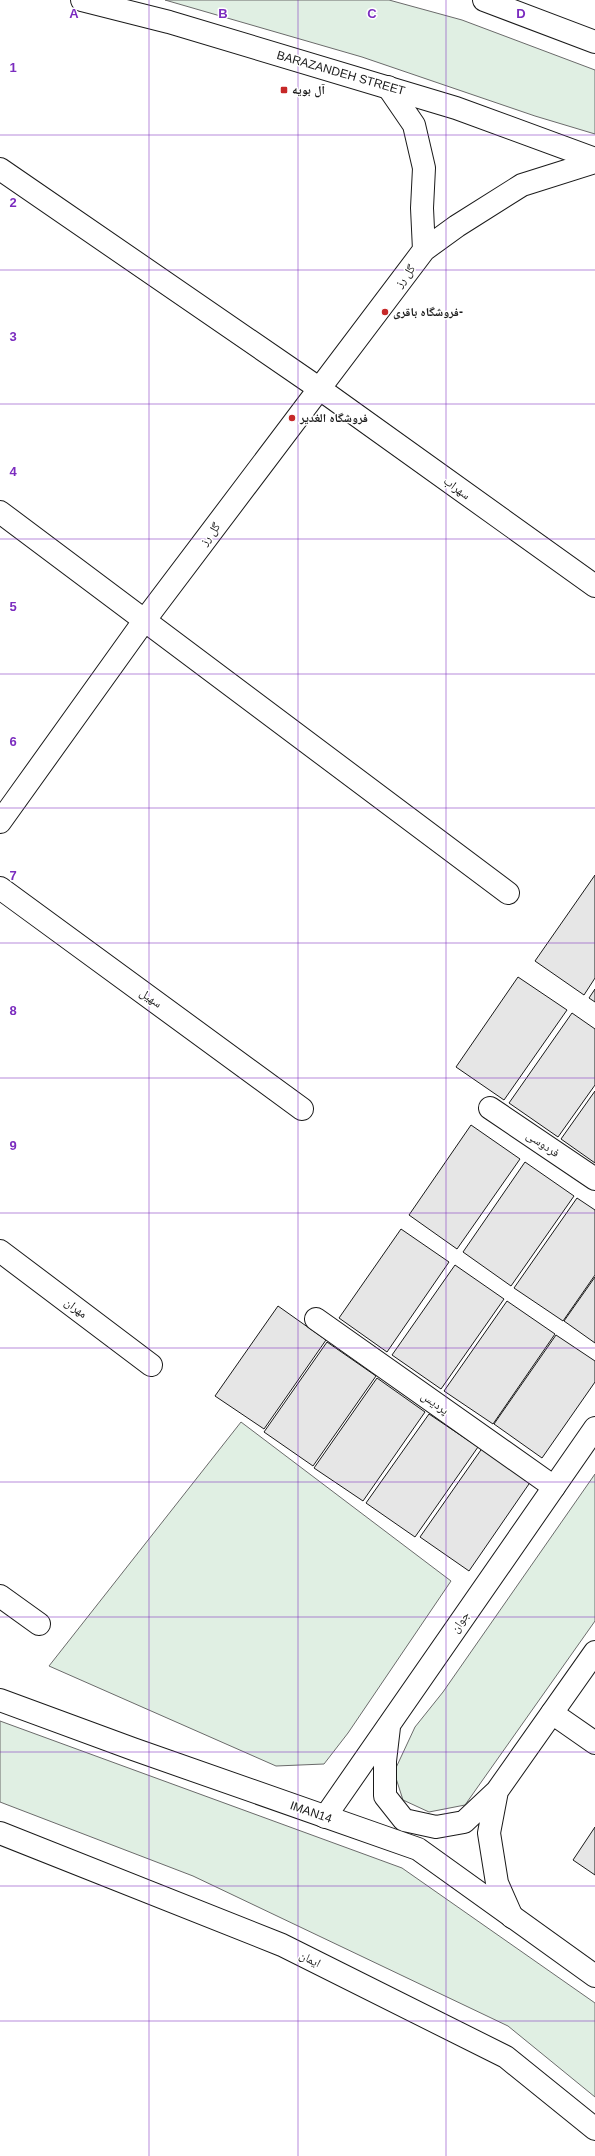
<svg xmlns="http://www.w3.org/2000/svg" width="595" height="2156" viewBox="0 0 595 2156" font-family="Arial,'Noto Naskh Arabic',sans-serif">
<rect width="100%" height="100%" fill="#fff"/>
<path fill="#e0efe3" stroke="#6a6a6a" d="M165,0H389L462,20L595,70V134L535,116L362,57Z
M241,1422L451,1581L348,1733L324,1764L276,1766L49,1666Z
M595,1474V1621L465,1805L429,1812L403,1800L394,1772L415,1727L443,1692Z
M0,1721L402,1868L595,2003V2097L508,2026L193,1876L0,1802Z"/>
<path fill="#e6e6e6" stroke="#1a1a1a" d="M595,875V978L584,995L535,961Z
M518,977L567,1010L504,1100L456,1067Z
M595,989V1002L589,998Z
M572,1013L595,1029V1085L558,1137L509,1103Z
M595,1091V1163L561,1139Z
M471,1125L520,1159L457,1249L409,1215Z
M525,1162L574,1196L511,1286L463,1252Z
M577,1198L595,1210V1275L563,1321L514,1288Z
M401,1229L449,1262L387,1352L339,1318Z
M455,1265L504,1299L441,1389L392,1355Z
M595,1277V1343L564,1321Z
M507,1301L555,1334L493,1424L444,1391Z
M278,1306L326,1340L264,1429L215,1396Z
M556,1335L595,1361V1382L542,1458L494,1424Z
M327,1342L376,1376L313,1466L264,1432Z
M377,1378L425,1412L363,1501L314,1468Z
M429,1414L478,1447L415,1537L366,1503Z
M483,1447L531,1481L469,1571L420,1537Z
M595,1827V1875L573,1860Z"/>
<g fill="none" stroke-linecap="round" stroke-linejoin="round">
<defs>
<path id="minor" d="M0,169L320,389L595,586
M0,512L508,893
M0,888L302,1109
M490,1108L595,1179
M0,1251L151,1365
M316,1319L554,1487
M0,1596L39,1624
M552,1713L595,1743"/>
<path id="tertiary" d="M388,87L414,125L424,168L422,208L424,250
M0,822L144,621L424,250L457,226L522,185L595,162
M389,1727L385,1761V1796L404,1820L436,1827L464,1822L497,1791
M325,1817L595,1428
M512,1917L497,1883L489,1833L497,1791L595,1652"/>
<path id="secondary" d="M82,0L169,22L456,108L595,159
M484,0L595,42
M0,1700L133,1749L418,1849L595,1976
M0,1833L282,1945L506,2057L595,2129"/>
</defs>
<use href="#minor" stroke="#1a1a1a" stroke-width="24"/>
<use href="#tertiary" stroke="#1a1a1a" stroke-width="24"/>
<use href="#secondary" stroke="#1a1a1a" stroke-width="24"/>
<use href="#minor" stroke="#fff" stroke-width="22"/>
<use href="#tertiary" stroke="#fff" stroke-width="22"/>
<use href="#secondary" stroke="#fff" stroke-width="22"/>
</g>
<path fill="none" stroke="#7b2cbf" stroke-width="1" stroke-opacity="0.55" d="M149,0V2156M298,0V2156M446,0V2156M0,135H595M0,270H595M0,404H595M0,539H595M0,674H595M0,808H595M0,943H595M0,1078H595M0,1213H595M0,1348H595M0,1482H595M0,1617H595M0,1752H595M0,1886H595M0,2021H595"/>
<g fill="#c62828" stroke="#fff" stroke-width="1.5">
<rect x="280" y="86" width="8" height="8" rx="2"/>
<circle cx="385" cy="312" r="4"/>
<circle cx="292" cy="418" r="4"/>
</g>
<g text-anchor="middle" stroke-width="3" stroke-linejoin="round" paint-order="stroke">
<g font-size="12" fill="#1a1a1a" stroke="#fff">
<text transform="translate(341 73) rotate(16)" y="4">BARAZANDEH STREET</text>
<text transform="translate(405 276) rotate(-53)" y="4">گل رز</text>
<text transform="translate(457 488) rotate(36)" y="4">سهراب</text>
<text transform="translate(210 534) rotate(-53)" y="4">گل رز</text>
<text transform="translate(151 998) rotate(36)" y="4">سهیل</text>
<text transform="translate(543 1144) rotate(34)" y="4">فردوسی</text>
<text transform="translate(76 1308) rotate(37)" y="4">مهران</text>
<text transform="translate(435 1403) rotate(35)" y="4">پردیس</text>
<text transform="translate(460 1622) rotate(-55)" y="4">جوان</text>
<text transform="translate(311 1812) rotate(19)" y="4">IMAN14</text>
<text transform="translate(310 1959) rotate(27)" y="4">ایمان</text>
</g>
<g font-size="12" font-weight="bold" fill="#1a1a1a" stroke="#fff" text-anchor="start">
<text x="292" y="94">آل بویه</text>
<text x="393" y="316">فروشگاه باقری-</text>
<text x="300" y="422">فروشگاه الغدیر</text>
</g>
</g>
<g font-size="13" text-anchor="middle" font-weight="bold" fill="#7b2cbf" stroke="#fff" stroke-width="3" stroke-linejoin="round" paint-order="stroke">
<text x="74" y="18">A</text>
<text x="223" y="18">B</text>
<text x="372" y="18">C</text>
<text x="521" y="18">D</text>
<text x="13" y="72">1</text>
<text x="13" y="207">2</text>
<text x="13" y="341">3</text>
<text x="13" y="476">4</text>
<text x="13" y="611">5</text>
<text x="13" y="746">6</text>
<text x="13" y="880">7</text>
<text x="13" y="1015">8</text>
<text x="13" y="1150">9</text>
</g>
</svg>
